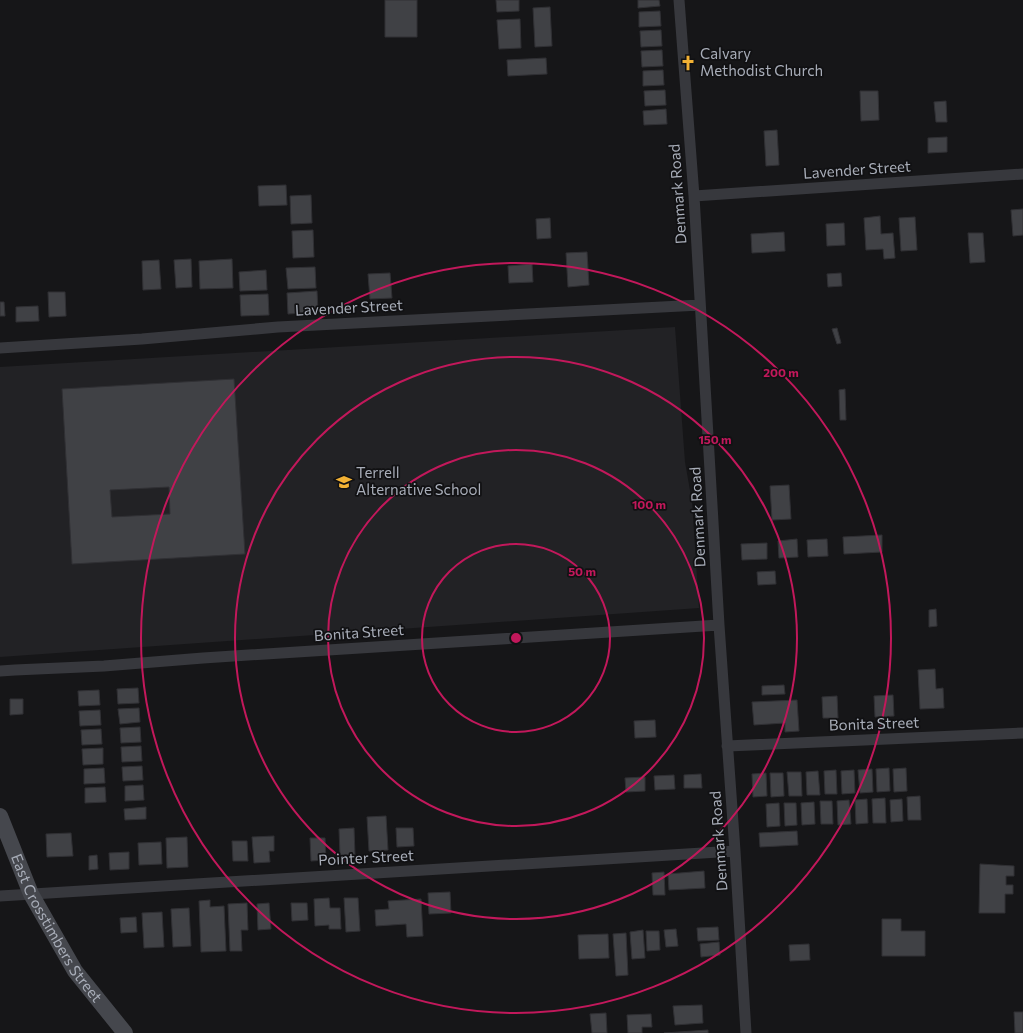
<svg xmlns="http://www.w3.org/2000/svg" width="1023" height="1033" viewBox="0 0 1023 1033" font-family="Commissioner,sans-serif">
<rect width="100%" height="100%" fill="#161618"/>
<path fill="#222225" d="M675,327L685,462L692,502L699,608L0,657V367Z"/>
<path fill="#404145" stroke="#303034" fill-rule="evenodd" d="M385,0H417V37H385Z
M496,0H519V11L497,12Z
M638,0H659L660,6L638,8Z
M550,7L552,46L535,47L533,8Z
M660,11L661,26L639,27V12Z
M520,19L521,48L499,49L497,20Z
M661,30L662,46L641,47L640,31Z
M662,50L663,66L642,67L641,51Z
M546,58L547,74L508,76L507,60Z
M663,70L664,85L643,86V71Z
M665,90L666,105L645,106L644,91Z
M860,91H878L879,120L861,121Z
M946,101L947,122H936L934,102Z
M666,109L667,124L644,125L643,111Z
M777,130L779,165L766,166L764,131Z
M947,137V152L928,153V138Z
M286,185L287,205L259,206L258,186Z
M311,195L312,223L291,224L290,196Z
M1023,209V235L1013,236L1011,210Z
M880,216L881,234L893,233L895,258L884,259L883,249L866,250L864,218Z
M915,217L917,250L901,251L899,218Z
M550,218L551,238L537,239L536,219Z
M844,223L845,245L827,246L826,224Z
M313,230L314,257L293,258L292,231Z
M784,232L785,251L752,253L751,234Z
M968,233H983L985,262L970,263Z
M587,252L589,285L568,287L566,253Z
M191,259L192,287L176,288L174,260Z
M232,259L233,288L200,289L199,261Z
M159,260L161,289L143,290L142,261Z
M532,264L533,282L509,283L508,266Z
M315,267L316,288L288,289L286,268Z
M266,270L267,290L240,291L239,272Z
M390,273L392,298L370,299L368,274Z
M841,273L842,286L828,287L827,274Z
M317,291L318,312L288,314L287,293Z
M48,292H65L66,316L49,317Z
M268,294L269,315L241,316L240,295Z
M0,302H4L5,316H0Z
M38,306L39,321L16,322V307Z
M837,328L841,343L837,344L832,329Z
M234,379L245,554L72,564L62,389ZM169,487L170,514L112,517L110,490Z
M845,389L846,420H840L839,390Z
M789,485L791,519L772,520L770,486Z
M882,535V552L844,554L843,537Z
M797,539L798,557L779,558L778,541Z
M827,539L828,556L808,557L807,540Z
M767,543V559L742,560L741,544Z
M775,571L776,584L758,585L757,572Z
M936,609L937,626L929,627V610Z
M935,669L936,689L943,688L944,708L920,709L918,670Z
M784,685L785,694L762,695V686Z
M138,688L139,703L118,704L117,689Z
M99,690L100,705L79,706L78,691Z
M893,695L894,716L875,717L874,696Z
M837,696L838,718H823L822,697Z
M10,699H23V714L10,715Z
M797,700L799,731L785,732V723L754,725L752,702Z
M139,708L140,722L120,724L118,709Z
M100,710L101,725L80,726L79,711Z
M655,720L656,737L635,738L634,721Z
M140,727L141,742L121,743L120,728Z
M101,729L102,744L82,745L81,730Z
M141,746L142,761L122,762L121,747Z
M103,748V764L83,765L82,749Z
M142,766L143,780L123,781L122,767Z
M104,768L105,783L84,784V769Z
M889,768L890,791L877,792L876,769Z
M906,768L907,791L894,792L893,769Z
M872,769L873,792L860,793L858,770Z
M836,770L837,794H825L824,771Z
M854,770L855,793L842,794L841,771Z
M818,771L820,795H807L806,772Z
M787,772H801L802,796H789Z
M766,773L767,796L753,797L752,774Z
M770,773H783L784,796L771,797Z
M701,774L702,788H684V775Z
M674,775L675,789L655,790L654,776Z
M645,777V791L626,792L625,778Z
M143,785L144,800L125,801V786Z
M105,787L106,802L85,803V788Z
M920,796L921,820H908L907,797Z
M885,798L886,823H873L872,799Z
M867,799L868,823L856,824L855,800Z
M902,799L903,821L891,822L890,800Z
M849,800L851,824L838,825L837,801Z
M820,801H832L833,824H821Z
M814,802L815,824L802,825L801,803Z
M779,803L780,826L767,827L766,804Z
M784,803H796L797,825L785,826Z
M146,807V819L125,820L124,809Z
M386,816L388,850L369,851L367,817Z
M354,828L355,855H340L339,829Z
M396,828H413L414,846L397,847Z
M797,831L798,845L760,847L759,833Z
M71,833L73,856L47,857L46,834Z
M274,836V851H269L270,862L254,863L252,837Z
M187,837L188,867L167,868L166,838Z
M310,838H325L326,860L311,861Z
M232,841H247L248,861H233Z
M161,842L162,864L139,865L138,843Z
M129,852V869L110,870L109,853Z
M97,855L98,869L89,870V856Z
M980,864L1014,866V876H1006V885H1013V894H1005V913H979Z
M704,871L705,888L669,890L668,874Z
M664,872L665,895H653L652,873Z
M450,892L451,913L429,914L428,893Z
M329,898L330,908H340L341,929H329V925L315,926L314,899Z
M344,898H358L360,931L346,932Z
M421,899L423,936L407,937L406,924L376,926L375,910L389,909L388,901Z
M210,900V907L224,906L226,951L201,952L199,901Z
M247,903L248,930H241L242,951H230L228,904Z
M269,903L271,929L258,930L257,904Z
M291,903H307L308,920L292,921Z
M189,908L191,946L173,947L171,909Z
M162,912L164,947L144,948L142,913Z
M136,917L137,932L121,933L120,918Z
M882,919H901V931H925V956H882Z
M718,927L719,940L698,941L697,928Z
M676,929L678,946L666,947L664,930Z
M643,930L645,958L632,959L630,932Z
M646,931H659L660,950L647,951Z
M626,933L628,975L616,976L613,934Z
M608,934L609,958L579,959L578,935Z
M719,942L720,955L701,957L700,944Z
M809,944L810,960L790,961L789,945Z
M702,1005L703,1023L675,1025L673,1006Z
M1014,1012H1023V1033H1015Z
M606,1013L607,1033H592L590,1014Z
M651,1014L652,1027H642V1033H628L627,1015Z
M708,1030V1033H664Z"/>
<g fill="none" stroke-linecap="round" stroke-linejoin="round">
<path stroke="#37383d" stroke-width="11" d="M679,0L694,196L719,625L735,851L746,1033
M694,196L1023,174
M0,348L142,339L278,327L700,305
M0,671L15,670L104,666L203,658L719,625
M727,746L1023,733
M0,896L735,851"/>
<path stroke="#45474d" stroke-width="16" id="s1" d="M0,816L31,894L75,971L125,1033"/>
</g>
<g fill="none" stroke="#c2185b" stroke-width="2">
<circle cx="516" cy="638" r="94"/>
<circle cx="516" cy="638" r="188"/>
<circle cx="516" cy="638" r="281"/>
<circle cx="516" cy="638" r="375"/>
</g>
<defs>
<symbol id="church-bare" viewBox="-9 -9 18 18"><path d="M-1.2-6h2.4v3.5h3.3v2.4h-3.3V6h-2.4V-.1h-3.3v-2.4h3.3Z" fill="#f2b134" stroke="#111113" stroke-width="2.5" paint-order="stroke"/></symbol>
<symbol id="school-bare" viewBox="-9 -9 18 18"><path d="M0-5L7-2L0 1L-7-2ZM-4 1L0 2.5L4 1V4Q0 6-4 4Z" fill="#f2b134" stroke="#111113" stroke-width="2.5" paint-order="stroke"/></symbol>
</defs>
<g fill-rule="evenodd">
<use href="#church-bare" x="677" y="52" width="22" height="22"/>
<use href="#school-bare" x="333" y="471" width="22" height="22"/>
</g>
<g text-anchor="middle" stroke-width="3.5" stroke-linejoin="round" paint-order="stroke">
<g font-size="15" fill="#a8adb8" stroke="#111113" text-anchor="start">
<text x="700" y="59">Calvary<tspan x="700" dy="17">Methodist Church</tspan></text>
<text x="356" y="478">Terrell<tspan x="356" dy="17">Alternative School</tspan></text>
</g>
<g font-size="15" fill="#a8adb8" stroke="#111113">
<text transform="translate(857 170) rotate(-4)" y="5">Lavender Street</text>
<text transform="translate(678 194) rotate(-94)" y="5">Denmark Road</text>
<text transform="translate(349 308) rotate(-3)" y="5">Lavender Street</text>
<text transform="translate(698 517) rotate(-93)" y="5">Denmark Road</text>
<text transform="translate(359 633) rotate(-4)" y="5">Bonita Street</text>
<text transform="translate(874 724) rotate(-2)" y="5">Bonita Street</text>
<text transform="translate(719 841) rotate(-94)" y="5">Denmark Road</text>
<text transform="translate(366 858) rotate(-3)" y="5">Pointer Street</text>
<text dy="5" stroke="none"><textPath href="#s1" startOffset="126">East Crosstimbers Street</textPath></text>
</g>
</g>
<circle cx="516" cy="638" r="6" fill="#c2185b" stroke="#111113" stroke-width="2"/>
<g font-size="12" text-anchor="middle" font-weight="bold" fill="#c2185b" stroke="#111113" stroke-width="3.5" stroke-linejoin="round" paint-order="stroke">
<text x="781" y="377">200 m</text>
<text x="715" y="444">150 m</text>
<text x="649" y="509">100 m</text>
<text x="582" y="576">50 m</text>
</g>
</svg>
